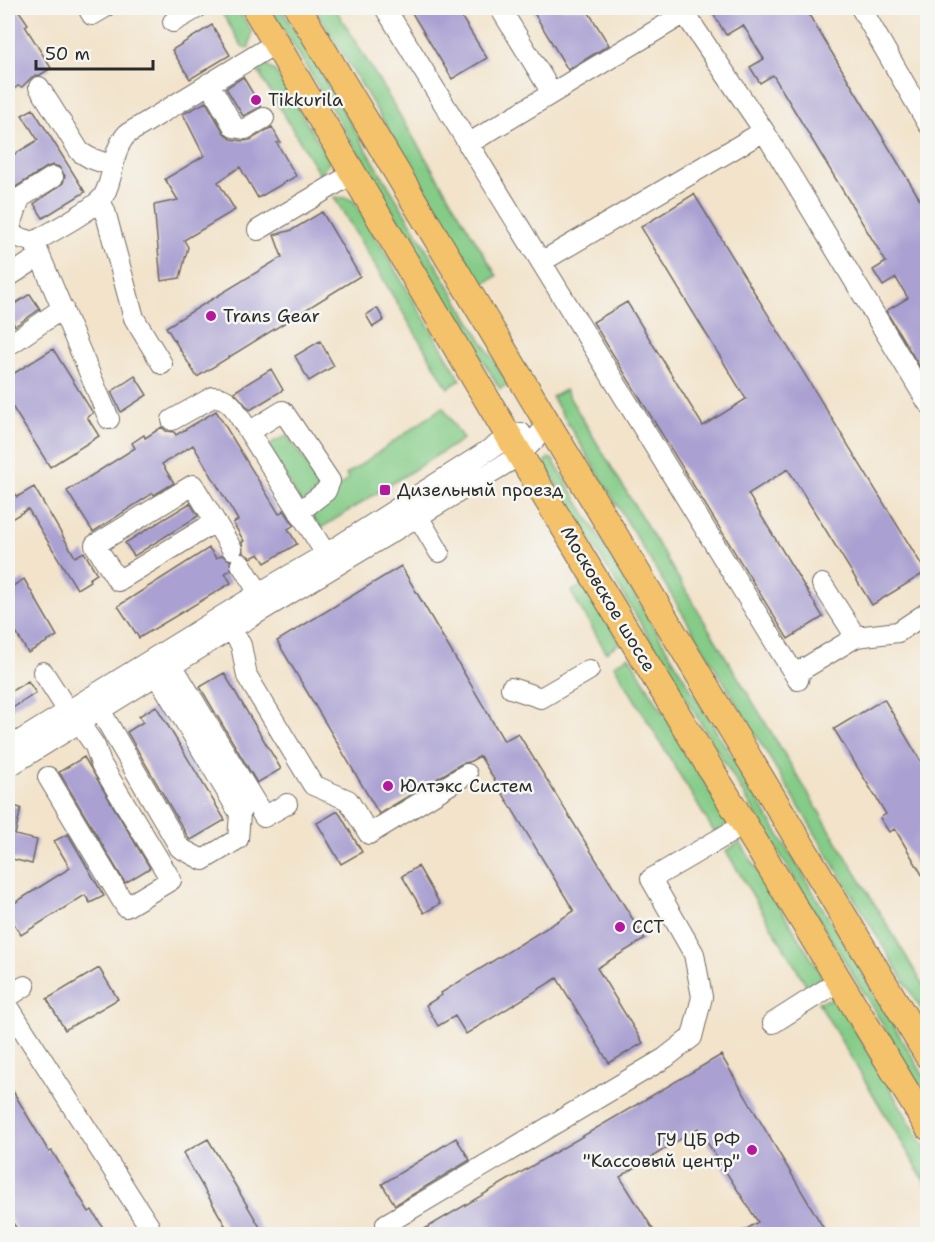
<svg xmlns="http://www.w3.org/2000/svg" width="935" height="1242" viewBox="0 0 935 1242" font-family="'Shantell Sans',sans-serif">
<rect width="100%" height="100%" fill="#f6f6f2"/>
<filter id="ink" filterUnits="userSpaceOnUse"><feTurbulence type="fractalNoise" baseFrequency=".0167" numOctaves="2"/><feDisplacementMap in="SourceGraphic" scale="12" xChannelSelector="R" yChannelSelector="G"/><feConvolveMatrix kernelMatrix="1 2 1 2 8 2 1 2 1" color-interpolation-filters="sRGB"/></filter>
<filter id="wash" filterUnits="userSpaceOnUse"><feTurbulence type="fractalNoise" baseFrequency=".008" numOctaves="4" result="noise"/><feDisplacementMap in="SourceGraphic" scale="24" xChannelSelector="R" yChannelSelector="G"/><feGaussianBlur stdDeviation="1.35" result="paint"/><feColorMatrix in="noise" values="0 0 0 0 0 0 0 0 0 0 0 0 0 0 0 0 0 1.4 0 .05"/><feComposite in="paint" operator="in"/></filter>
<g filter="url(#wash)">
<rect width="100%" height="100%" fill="#f2e3ca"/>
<path fill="#85cc88" stroke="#587c5a" stroke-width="1.5" d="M219,8H237L252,32L249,48L247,49L242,46Z
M271,8H281L508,384L500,389Z
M315,8H335L497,276L482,285Z
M260,63L275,71L330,161L320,175L261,77L262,73L259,74L254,64Z
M334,197L347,198L354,201L461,380L448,388Z
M565,390L927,991V1019L552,397Z
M443,407L463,439L321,528L309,512L348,479L346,475Z
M287,436L323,486L301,504L269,447L273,442Z
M549,458L553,460L927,1081V1098L545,465L546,460Z
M585,583L620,643L606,652L571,592Z
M629,656L729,823L714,832L614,665Z
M740,842L822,976L810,991L726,851Z
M836,998L927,1151V1185L818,1002Z"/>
<g id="blocks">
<path fill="#aaa1d2" d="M8,8H17L28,24L25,26L51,68L40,75L32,77L22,87L18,86L8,93Z
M409,8H456L487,58L452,79Z
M531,8H586L609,45L568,70Z
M710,8H805L927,211V379L886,311L908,298L896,278L883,286L873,270L886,262L773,75L760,83L750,67L764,59L743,25L726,35Z
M212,25L230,55L190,79L172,50Z
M243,77L261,107L243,116L226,88Z
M206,102L224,133L231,139L243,141L250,140L272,127L280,142L277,143L296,176L258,198L240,167L218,182L235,210L184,240L188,247L180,278L161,281L154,205L178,200L165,179L204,156L183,114Z
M33,109L85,192L43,218L34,204L63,183L65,176L59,167L53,165L47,167L14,188L8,196V158L38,140L22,115Z
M694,194L926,572L872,605L788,469L748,494L823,617L788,639L593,322L627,302L703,426L746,399L641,227Z
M322,212L360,276L197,377L166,327L282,257L274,235L292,230Z
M30,294L40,309L15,326L8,314V308Z
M377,308L384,320L373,327L366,315Z
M320,341L334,366L309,381L295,356Z
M53,349L93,413L87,417L99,436L50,467L8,400V377Z
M271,369L283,390L250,410L234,392Z
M135,376L147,395L121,412L111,392Z
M216,411L279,514L284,510L294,525L288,529L297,544L265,563L259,554L251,558L243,553L242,542L244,541L233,523L238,520L193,445L162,464L174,483L154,495L153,493L93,532L67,491L135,448L132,443L144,435L145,438L162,427L166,431L174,432L176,435Z
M8,482L17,497L34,487L75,557L84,552L97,574L89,579L90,581L77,589L28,509L8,521Z
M190,503L198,516L134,556L125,543Z
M209,548L216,558L222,555L230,560L231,570L225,573L231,583L139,638L118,606Z
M401,566L504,741L518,733L645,939L597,968L643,1043L609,1063L557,978L466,1034L455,1016L438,1026L426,1005L442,995L441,993L574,911L480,756L469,762L461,764L379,814L277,641Z
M24,579L57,636L28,653L8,619V589Z
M224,673L281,769L257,783L200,687Z
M28,681L36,693L8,711V693Z
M884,699L927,772V883L895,829L889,832L880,818L886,814L834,729Z
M156,706L225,820L191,840L189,839L127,732L143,722L139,716Z
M84,757L150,868L125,883L59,772Z
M8,805L21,808L15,835L37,840L32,864L8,858Z
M338,811L362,852L341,864L317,823Z
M68,834L104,896L90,903L85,895L21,935L8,914V907L70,868L54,841Z
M418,866L440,904L424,913L402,876Z
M99,968L118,999L65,1030L47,999Z
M721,1055L827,1234H738L758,1222L698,1128L620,1177L656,1234H416Z
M8,1083L49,1152L52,1151L89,1212L92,1210L107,1234H20L8,1215Z
M456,1138L470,1160L395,1205L382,1184Z
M208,1139L264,1234H209L225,1225L183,1153Z"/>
</g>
</g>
<g filter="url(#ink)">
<use href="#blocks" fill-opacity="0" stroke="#716b63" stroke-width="1.5"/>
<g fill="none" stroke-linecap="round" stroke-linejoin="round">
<defs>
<path id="minor" d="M88,8L92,15L104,8
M385,8L798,680
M500,8L552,93
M681,8L764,131L928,403
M861,8L928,124
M173,22L197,8
M209,83L234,127L245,129L264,118
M39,87L80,152L90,158L113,166
M468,144L685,13
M100,201L105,211L134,318L162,364
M258,230L354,173
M8,234L34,242C49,233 97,208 104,195C115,176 111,151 127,134L276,43
M8,234L20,198L53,177
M34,242L109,419
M541,262L764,131
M8,277L40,256
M12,343L63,308
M172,420L213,397C223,397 227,400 234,408L326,554
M249,432L283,411L330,481L326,491L299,512
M419,518L439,552
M215,522L118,581L95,545L193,485L232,549
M241,564L259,593
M822,584L856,637
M231,629L241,645L247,676L313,785L348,800L369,834L467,774
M172,665L264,817L287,804
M43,672L68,711
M798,680L800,671L856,637L898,632L928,612
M511,688L541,698L589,670
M100,710L180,848L203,860L238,839L240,814L157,675
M8,748L259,593L326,554L509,437L521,433
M8,767L231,629L520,455L549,424
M48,777L126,907L171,880L101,764L95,746L79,723
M8,997L25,986
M8,1006L149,1226L151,1234
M773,1023L839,981
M386,1224L665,1058L692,1037L702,997L694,954L651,879L745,824"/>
<path id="major" d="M255,8L520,455L928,1127
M298,8L928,1056"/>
</defs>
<use href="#minor" stroke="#716b63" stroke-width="22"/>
<use href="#major" stroke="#716b63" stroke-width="28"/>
<use href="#minor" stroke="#fff" stroke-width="20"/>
<use href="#major" stroke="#f3c26a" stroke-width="26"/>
</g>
</g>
<g fill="#b5179e" stroke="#f6f6f2" stroke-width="2">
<circle cx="256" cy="100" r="6"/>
<circle cx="211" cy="316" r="6"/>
<rect x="379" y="484" width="12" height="12" rx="3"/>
<circle cx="388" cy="786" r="6"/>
<circle cx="620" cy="927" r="6"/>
<circle cx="752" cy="1150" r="6"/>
</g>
<g text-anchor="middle" stroke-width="5" stroke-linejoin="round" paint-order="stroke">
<g font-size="18" fill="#2b2b2b" stroke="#f6f6f2" text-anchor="start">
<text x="268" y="106">Tikkurila</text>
<text x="223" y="322">Trans Gear</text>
<text x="397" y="496">Дизельный проезд</text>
<text x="400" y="792">Юлтэкс Систем</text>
<text x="632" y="933">ССТ</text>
<text x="740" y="1146" text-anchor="end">ГУ ЦБ РФ<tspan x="740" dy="21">"Кассовый центр"</tspan></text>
</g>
<g font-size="18" fill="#2b2b2b" stroke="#f6f6f2">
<text transform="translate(608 599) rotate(59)" y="6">Московское шоссе</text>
</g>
</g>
<rect width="935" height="1242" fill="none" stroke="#f6f6f2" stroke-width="30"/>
<path d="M36 60v9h117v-9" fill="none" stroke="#2b2b2b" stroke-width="3"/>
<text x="45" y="60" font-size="18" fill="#2b2b2b" stroke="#f6f6f2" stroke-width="4.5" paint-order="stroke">50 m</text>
</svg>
